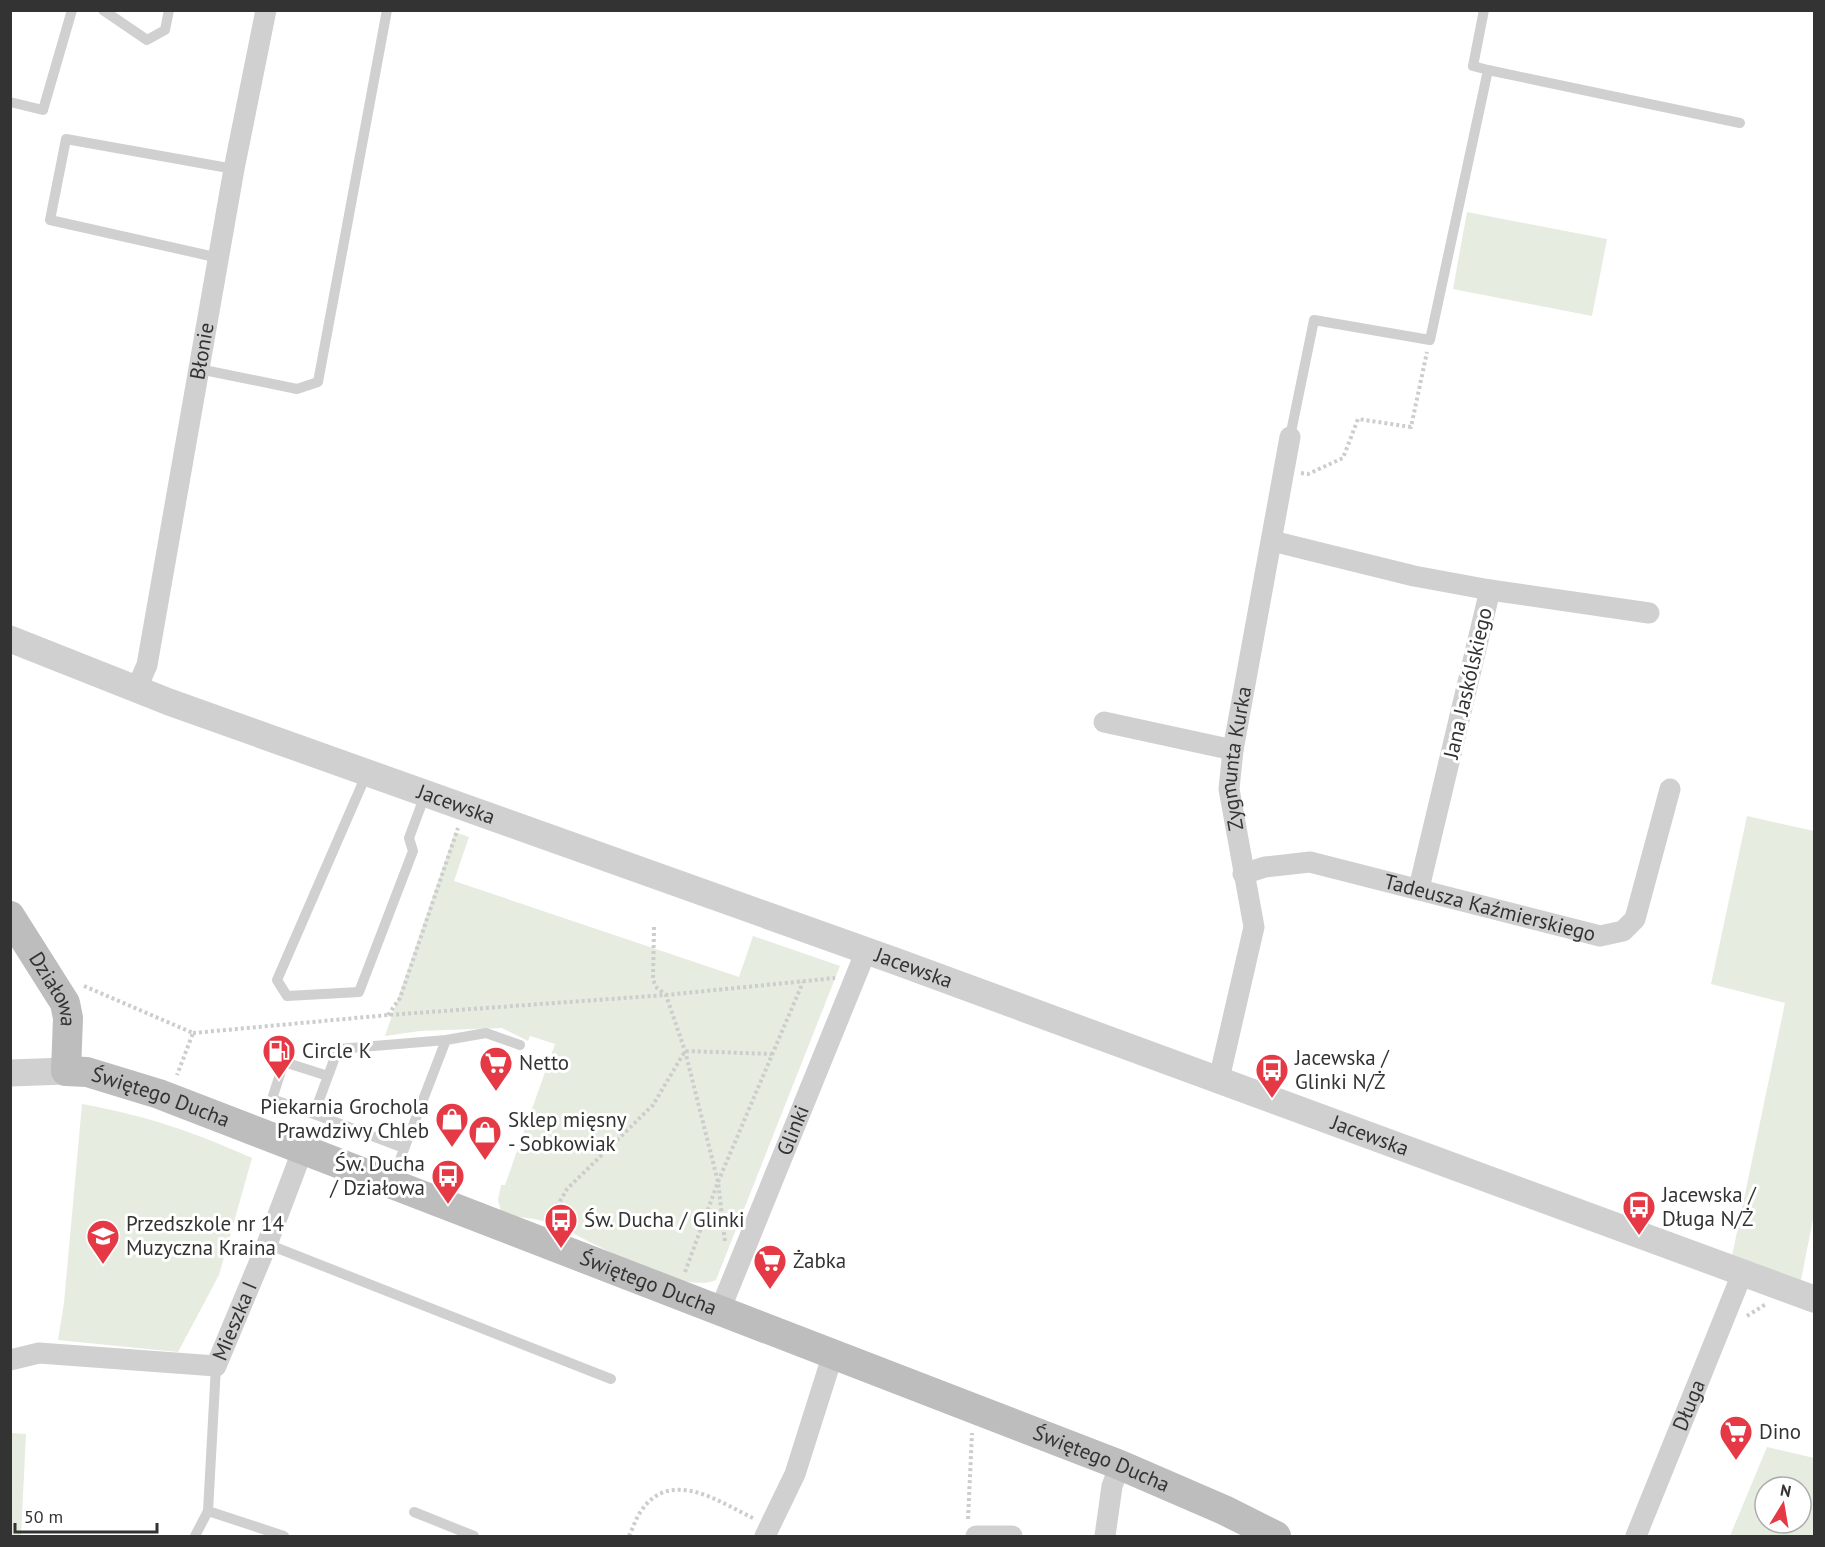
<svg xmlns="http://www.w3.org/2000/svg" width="1825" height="1547" viewBox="0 0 1825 1547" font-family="'PT Sans',sans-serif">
<rect width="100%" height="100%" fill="#fff"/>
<path fill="#e6ecdf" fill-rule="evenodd" d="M1467,212L1607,239L1592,316L1453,289Z
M1747,816L1814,831V1214L1801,1280L1732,1256L1785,1003L1711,984Z
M455,832L469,837L454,881L739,977L753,936L840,966L716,1280C678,1296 591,1239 552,1224C537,1218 519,1217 502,1215L498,1200L501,1185H505L555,1044L530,1036L528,1041L502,1028L420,1031L385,1036Z
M82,1104C148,1116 191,1131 252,1158L219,1275L178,1352L58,1340L64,1303Z
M11,1433L26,1434L21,1536H11Z
M1767,1447L1814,1458V1536H1730ZM1765,1487H1801V1523H1765Z"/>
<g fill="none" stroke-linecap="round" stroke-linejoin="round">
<path stroke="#cdcdcd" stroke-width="4" stroke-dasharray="3 3" stroke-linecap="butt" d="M1301,473L1308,474L1343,458L1358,419L1411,427L1427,352
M654,927L653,980L657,988L666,995L685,1051L718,1182L725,1242
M84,986L193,1033L177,1075
M388,1015L400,998L458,828
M193,1033L388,1015L666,995L835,978
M551,1217L567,1189L653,1105L685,1051L772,1054
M685,1272L718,1182L803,982
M1747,1316L1766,1304
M968,1519L972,1433
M629,1536C633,1528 636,1518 641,1511C671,1467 719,1502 755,1519"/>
<path stroke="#d0d0d0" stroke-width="10" d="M103,10L147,40L165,30L169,10
M1484,10L1473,66L1488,70
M10,102L43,110L72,10
M219,258L50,220L66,139L234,169
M199,369L297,389L318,382L387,10
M1290,437L1314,320L1430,340L1488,70L1740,123
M367,773L277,980L287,996L359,992L413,851L409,838L425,795
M314,1114L272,1099L284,1062L328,1076
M404,1148L314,1114L338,1049L446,1040
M391,1183L446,1040L486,1033L520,1045
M267,1244L611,1379
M216,1366L208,1511L284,1536
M414,1512L474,1536
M195,1536L208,1511"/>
<g stroke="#d0d0d0" stroke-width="21">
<path d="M1272,541L1414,576L1490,590L1419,888"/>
<path d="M1490,590L1649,613"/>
<path id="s1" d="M136,690L147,665L234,169L266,10"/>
<path d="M1104,722L1233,750"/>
<path id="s2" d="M1243,874L1265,867L1310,862L1600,936L1623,931L1635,919L1670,789"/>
<path id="s3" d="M1219,1079L1254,927L1229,789L1233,750L1290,437"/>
<path id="s4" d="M720,1310L866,951"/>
<path id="s5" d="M10,1360L39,1353L216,1366L267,1244L303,1149"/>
<path d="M765,1536L795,1474L833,1354"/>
<path d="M976,1536H1012"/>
<path d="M1105,1536L1112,1486L1120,1465"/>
<path id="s6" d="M1636,1536L1742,1274"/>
</g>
<g stroke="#d0d0d0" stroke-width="27">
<path id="s7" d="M10,639L169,702L895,961L1814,1299"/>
<path d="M10,1073L66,1071"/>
</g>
<path stroke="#bdbdbd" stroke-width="30" id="s8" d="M10,916L65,1003L68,1018L66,1071L87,1072L159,1094L1120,1465L1224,1510L1276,1536"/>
</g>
<defs>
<symbol id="fuel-pin" viewBox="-11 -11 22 30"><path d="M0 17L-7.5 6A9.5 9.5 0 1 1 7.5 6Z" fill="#e63946" stroke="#fff"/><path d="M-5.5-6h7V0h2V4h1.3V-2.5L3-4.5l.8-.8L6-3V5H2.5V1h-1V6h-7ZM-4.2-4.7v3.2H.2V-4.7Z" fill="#fff"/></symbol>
<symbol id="supermarket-pin" viewBox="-11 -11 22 30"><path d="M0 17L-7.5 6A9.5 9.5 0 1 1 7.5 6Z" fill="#e63946" stroke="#fff"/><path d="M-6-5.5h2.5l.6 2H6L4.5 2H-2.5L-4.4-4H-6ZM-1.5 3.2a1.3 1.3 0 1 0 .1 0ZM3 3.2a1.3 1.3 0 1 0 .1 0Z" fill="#fff"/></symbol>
<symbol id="bus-pin" viewBox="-11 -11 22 30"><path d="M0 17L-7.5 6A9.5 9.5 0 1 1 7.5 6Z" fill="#e63946" stroke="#fff"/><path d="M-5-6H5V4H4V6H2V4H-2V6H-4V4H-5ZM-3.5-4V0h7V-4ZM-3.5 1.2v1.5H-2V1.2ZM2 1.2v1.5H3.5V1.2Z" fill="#fff"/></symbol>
<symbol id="shop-pin" viewBox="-11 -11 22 30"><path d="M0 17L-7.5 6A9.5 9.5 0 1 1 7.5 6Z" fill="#e63946" stroke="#fff"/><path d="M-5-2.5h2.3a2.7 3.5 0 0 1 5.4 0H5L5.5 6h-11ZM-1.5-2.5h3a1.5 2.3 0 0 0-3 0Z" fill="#fff"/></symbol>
<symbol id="school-pin" viewBox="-11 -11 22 30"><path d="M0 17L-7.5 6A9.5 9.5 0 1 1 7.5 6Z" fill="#e63946" stroke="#fff"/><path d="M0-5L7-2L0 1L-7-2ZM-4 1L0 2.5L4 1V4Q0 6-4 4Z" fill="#fff"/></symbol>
</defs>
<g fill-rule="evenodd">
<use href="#fuel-pin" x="260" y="1032" width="38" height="52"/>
<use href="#supermarket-pin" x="477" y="1044" width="38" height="52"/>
<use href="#bus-pin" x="1253" y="1051" width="38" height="52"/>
<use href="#shop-pin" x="433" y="1100" width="38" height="52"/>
<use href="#shop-pin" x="466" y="1113" width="38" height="52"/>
<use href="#bus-pin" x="429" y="1157" width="38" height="52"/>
<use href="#bus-pin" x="1620" y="1188" width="38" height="52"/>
<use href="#bus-pin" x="542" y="1201" width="38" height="52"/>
<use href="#school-pin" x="84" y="1217" width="38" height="52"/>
<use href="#supermarket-pin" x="751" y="1242" width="38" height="52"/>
<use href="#supermarket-pin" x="1717" y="1413" width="38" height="52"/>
</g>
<g text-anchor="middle" stroke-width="6" stroke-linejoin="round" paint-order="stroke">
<g font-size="21" fill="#333" stroke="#fff">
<text dy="7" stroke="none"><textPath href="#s1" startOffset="346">Błonie</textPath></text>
<text transform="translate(1468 683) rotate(-77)" y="7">Jana Jaskólskiego</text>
<text dy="7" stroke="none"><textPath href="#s3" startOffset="327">Zygmunta Kurka</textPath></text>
<text dy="7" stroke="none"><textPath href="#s7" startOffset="476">Jacewska</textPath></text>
<text dy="7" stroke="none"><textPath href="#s2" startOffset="254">Tadeusza Kaźmierskiego</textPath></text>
<text dy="7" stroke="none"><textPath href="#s7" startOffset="962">Jacewska</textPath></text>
<text dy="7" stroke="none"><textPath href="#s8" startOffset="86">Działowa</textPath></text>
<text dy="7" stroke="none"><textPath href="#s8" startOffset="270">Świętego Ducha</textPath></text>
<text dy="7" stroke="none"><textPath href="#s4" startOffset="194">Glinki</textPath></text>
<text dy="7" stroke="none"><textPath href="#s7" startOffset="1448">Jacewska</textPath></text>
<text dy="7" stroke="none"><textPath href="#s8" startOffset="792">Świętego Ducha</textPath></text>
<text dy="7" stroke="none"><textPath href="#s5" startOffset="256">Mieszka I</textPath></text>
<text dy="7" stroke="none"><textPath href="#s6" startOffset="141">Długa</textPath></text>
<text dy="7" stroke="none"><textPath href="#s8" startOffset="1278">Świętego Ducha</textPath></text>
</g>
<g font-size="21" fill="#333" stroke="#fff" text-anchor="start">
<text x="302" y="1058">Circle K</text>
<text x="1295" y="1065">Jacewska /<tspan x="1295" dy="24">Glinki N/Ż</tspan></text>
<text x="519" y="1070">Netto</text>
<text x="429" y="1114" text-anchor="end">Piekarnia Grochola<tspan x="429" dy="24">Prawdziwy Chleb</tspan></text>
<text x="508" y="1127">Sklep mięsny<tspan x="508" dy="24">- Sobkowiak</tspan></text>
<text x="425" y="1171" text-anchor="end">Św. Ducha<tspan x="425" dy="24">/ Działowa</tspan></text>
<text x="1662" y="1202">Jacewska /<tspan x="1662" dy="24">Długa N/Ż</tspan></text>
<text x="584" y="1227">Św. Ducha / Glinki</text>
<text x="126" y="1231">Przedszkole nr 14<tspan x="126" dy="24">Muzyczna Kraina</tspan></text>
<text x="793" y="1268">Żabka</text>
<text x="1759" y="1439">Dino</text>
</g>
</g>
<rect width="1825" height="1547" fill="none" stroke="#333333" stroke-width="24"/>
<g transform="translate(1783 1505) rotate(11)"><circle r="28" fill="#ffffff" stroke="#adadad" stroke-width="1.5"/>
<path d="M0-4.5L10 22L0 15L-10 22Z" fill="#e63946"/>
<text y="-9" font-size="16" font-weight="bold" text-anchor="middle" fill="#333333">N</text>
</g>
<path d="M15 1523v9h142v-9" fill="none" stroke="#333333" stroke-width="3"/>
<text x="24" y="1523" font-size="18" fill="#333333" stroke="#ffffff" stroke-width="4.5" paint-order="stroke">50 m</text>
</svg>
